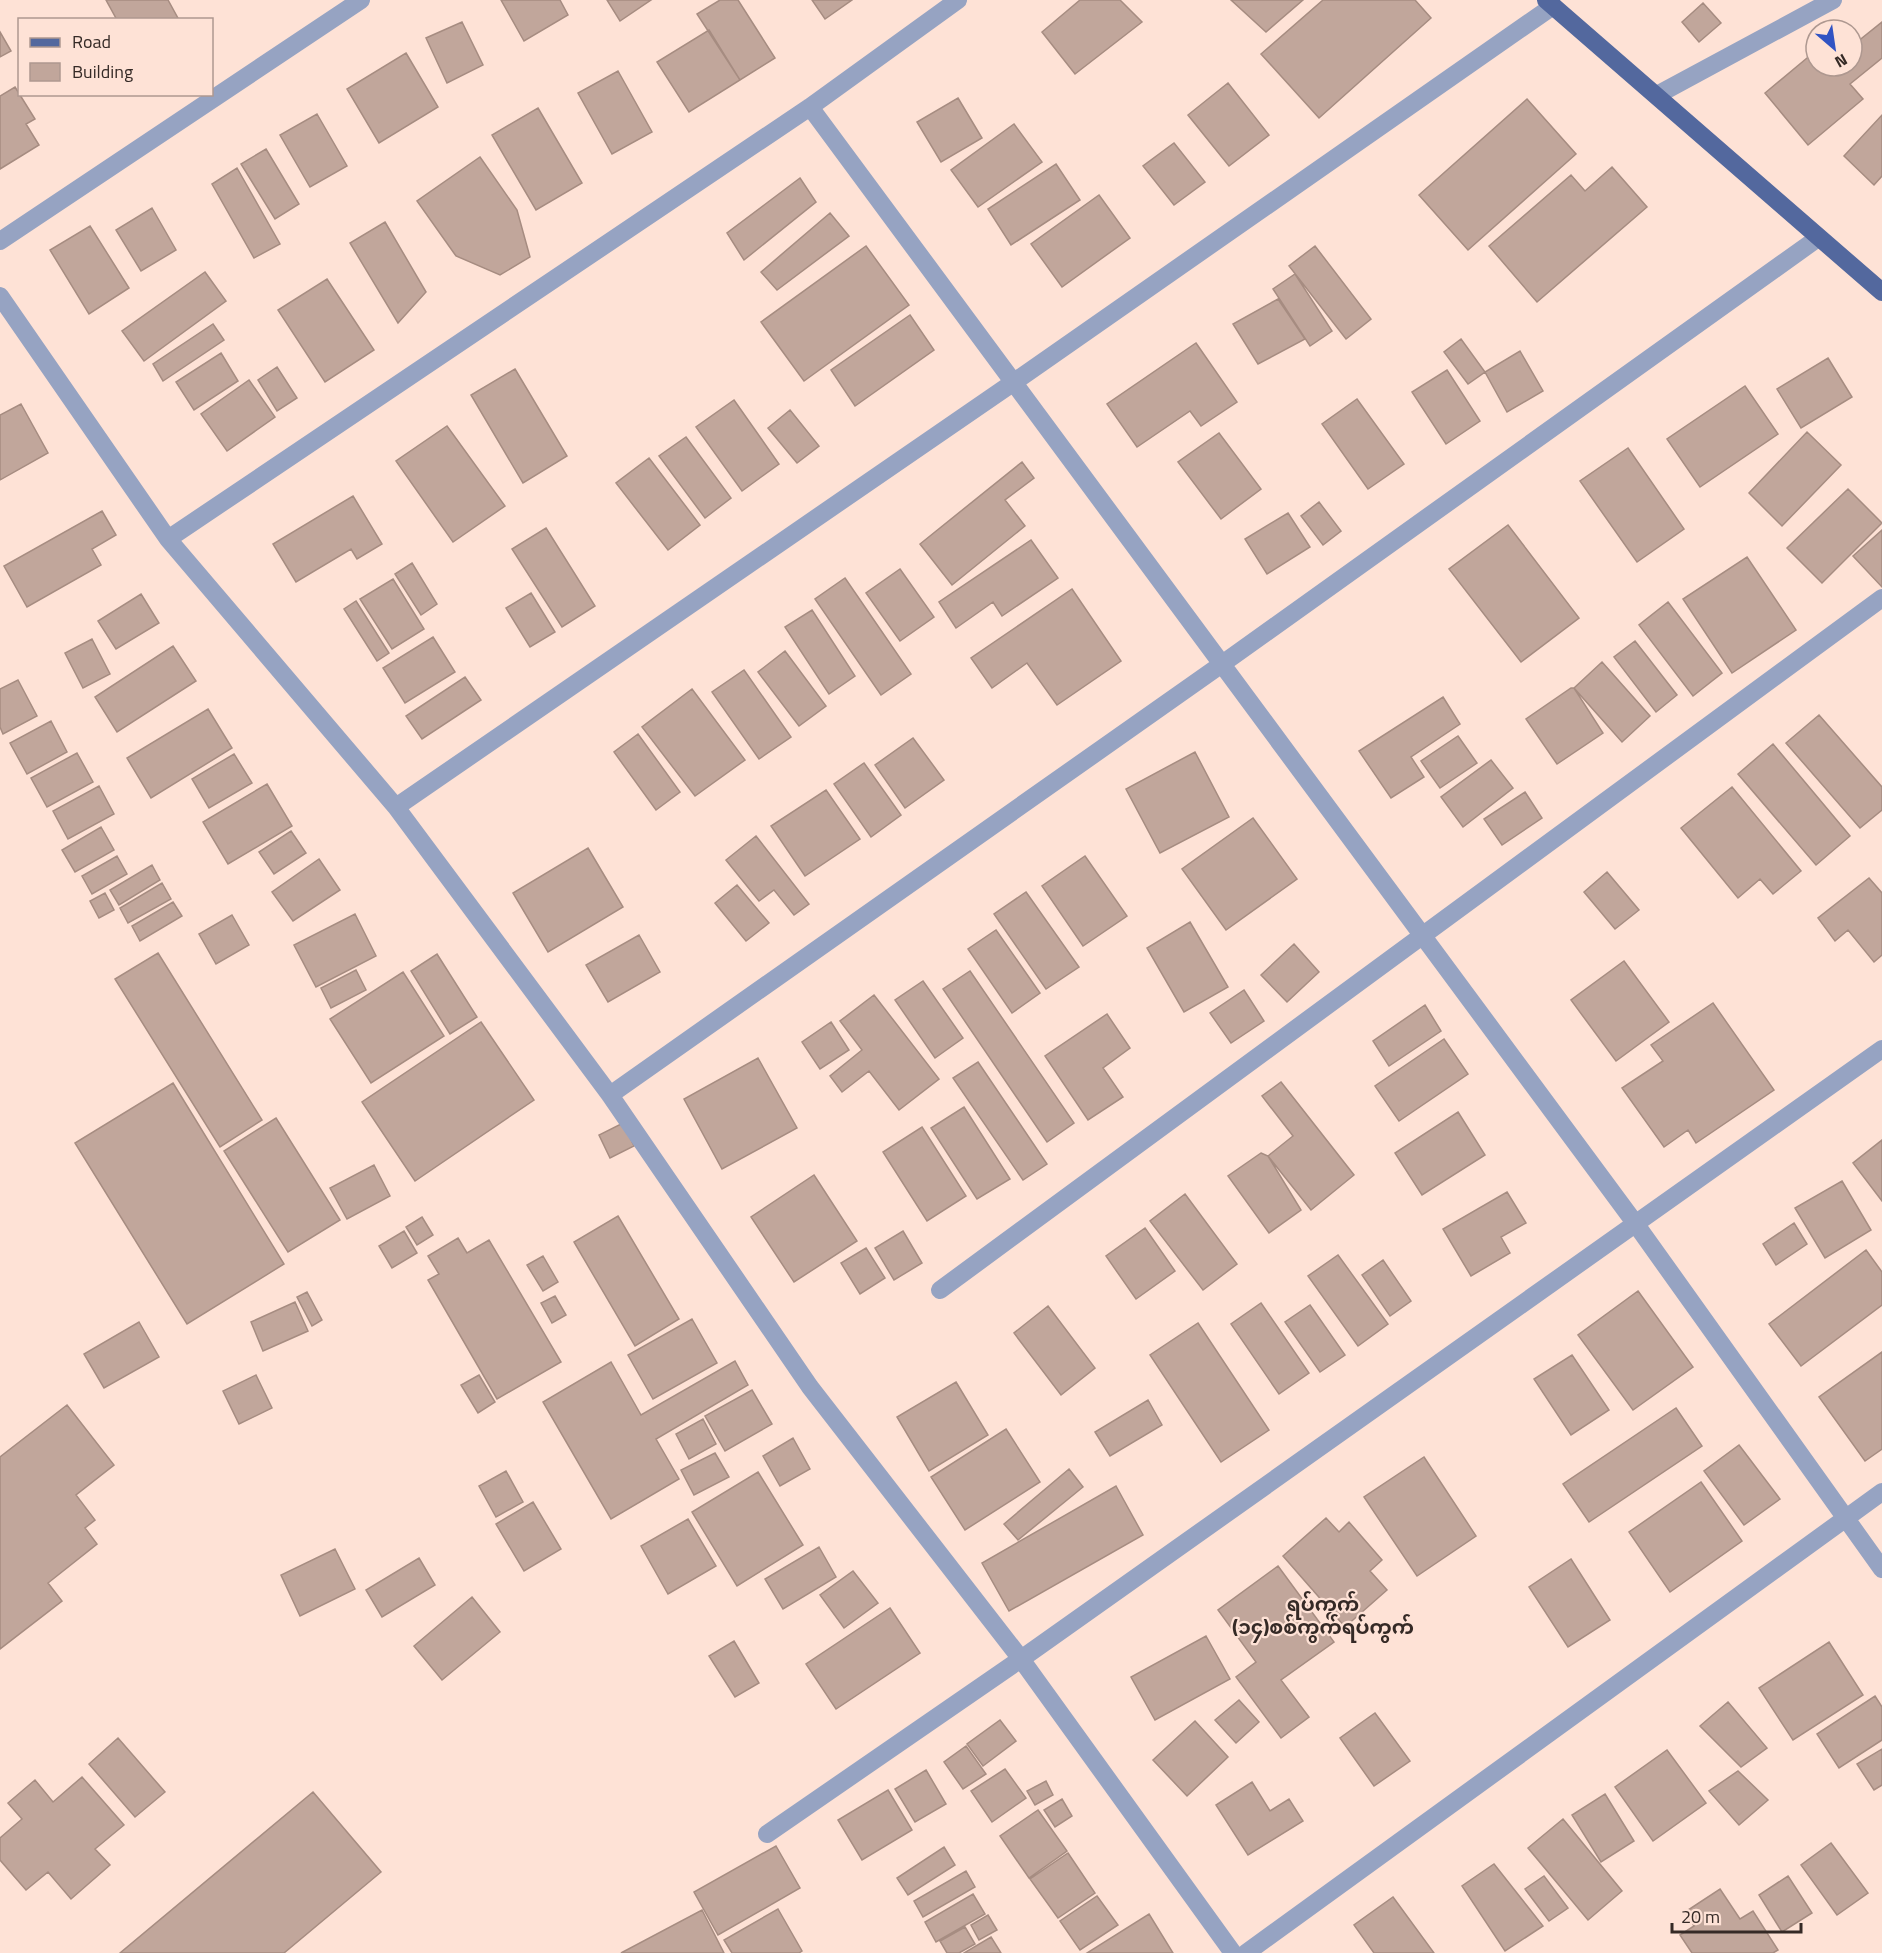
<svg xmlns="http://www.w3.org/2000/svg" width="1882" height="1953" viewBox="0 0 1882 1953" font-family="'Titillium Web','Noto Sans Myanmar',sans-serif">
<rect width="100%" height="100%" fill="#fee2d6"/>
<path fill="#c1a69b" stroke="#a68c81" stroke-width="1.5" d="M106,0H168L179,20H117Z
M501,0H560L568,15L524,41Z
M607,0H651L620,21Z
M720,0H738L775,58L740,80L697,14Z
M812,0H852L825,19Z
M1080,0H1120L1142,22L1075,74L1042,32Z
M1231,0H1303L1266,32Z
M1323,0H1415L1431,18L1319,118L1261,54Z
M1703,3L1721,23L1699,42L1682,22Z
M462,22L483,65L447,83L426,38Z
M1882,22V58L1850,84L1863,99L1808,145L1765,93L1813,53L1816,54V66H1852V46Z
M709,30L740,80L689,112L657,62Z
M0,32L11,51L0,57Z
M406,53L438,107L379,143L347,89Z
M618,71L652,132L612,154L578,93Z
M1228,83L1269,135L1229,166L1188,115Z
M15,87L35,119L26,124L39,145L0,169V96Z
M958,98L982,138L941,162L917,122Z
M1527,99L1576,154L1468,250L1419,195Z
M538,108L582,183L536,210L492,135Z
M317,114L347,166L310,187L280,135Z
M1882,115V176L1874,185L1844,156Z
M1014,124L1042,162L978,207L951,170Z
M1174,143L1205,182L1174,205L1143,166Z
M266,149L299,204L275,219L241,164Z
M480,157L517,210L530,257L500,275L456,256L417,201Z
M1056,164L1080,200L1011,245L988,209Z
M1612,167L1647,207L1537,302L1489,246L1571,175L1585,191Z
M237,168L280,244L254,258L212,184Z
M800,178L816,202L744,260L727,233Z
M1099,195L1130,238L1062,287L1031,244Z
M152,208L176,250L141,271L116,230Z
M830,213L849,236L777,290L761,272Z
M385,222L426,292L398,323L350,243Z
M90,226L129,288L89,314L50,250Z
M866,246L909,305L804,381L761,322Z
M1315,246L1371,319L1346,339L1289,266Z
M205,272L226,301L144,361L122,331Z
M1295,274L1332,331L1310,346L1273,289Z
M327,279L374,350L325,382L278,310Z
M1278,299L1305,339L1258,364L1233,324Z
M910,315L934,350L855,406L831,370Z
M213,324L224,340L163,381L153,364Z
M1461,339L1485,372L1468,384L1444,352Z
M1196,343L1237,402L1201,426L1190,411L1137,447L1107,404Z
M1520,351L1543,391L1507,412L1485,372Z
M221,353L238,381L194,410L176,382Z
M1828,358L1852,397L1801,428L1777,389Z
M277,367L297,398L277,411L258,380Z
M515,369L567,456L523,483L471,395Z
M1447,370L1480,421L1446,444L1412,392Z
M249,380L275,417L227,451L201,414Z
M1745,386L1778,434L1700,487L1667,439Z
M1357,399L1404,464L1368,489L1322,424Z
M734,400L779,464L742,491L696,427Z
M21,404L48,453L0,480V415Z
M790,410L819,446L797,463L768,428Z
M447,426L505,506L453,542L396,461Z
M1807,432L1841,465L1782,526L1749,493Z
M1219,433L1261,489L1221,519L1178,462Z
M686,437L731,498L705,518L659,456Z
M1628,448L1684,529L1637,562L1580,481Z
M649,458L700,525L668,550L616,483Z
M1022,462L1034,478L1005,500L1025,526L952,585L920,544Z
M1848,489L1882,523L1822,583L1787,548Z
M353,496L382,544L357,559L351,549L296,582L273,544Z
M1319,502L1341,531L1323,545L1301,516Z
M102,511L116,535L92,549L101,565L27,607L4,566Z
M1288,513L1310,547L1267,574L1245,539Z
M1508,525L1579,618L1521,662L1449,569Z
M546,528L595,606L562,627L512,549Z
M1882,530V587L1853,556Z
M1031,540L1058,578L1002,616L993,602L956,628L939,602Z
M1747,557L1796,630L1732,673L1683,599Z
M412,563L437,604L421,615L395,574Z
M900,569L934,617L900,641L866,593Z
M845,578L911,674L881,695L815,599Z
M393,579L424,629L392,649L360,599Z
M1072,589L1121,661L1057,705L1027,663L992,688L971,658Z
M531,593L555,632L530,647L506,608Z
M141,594L159,623L116,649L98,621Z
M356,601L389,653L377,661L344,609Z
M1668,602L1722,673L1693,696L1639,625Z
M812,610L855,676L829,694L785,627Z
M433,637L455,672L405,703L383,668Z
M92,639L110,674L83,688L65,653Z
M1635,641L1677,695L1656,712L1614,657Z
M173,646L196,681L117,732L95,697Z
M785,651L826,706L799,726L758,672Z
M1602,662L1650,716L1622,742L1574,688Z
M744,670L791,737L759,759L712,692Z
M465,677L481,700L422,739L406,716Z
M18,680L37,716L3,734L0,727V689Z
M1571,688H1574L1603,733L1557,764L1526,719Z
M692,689L745,760L695,796L642,727Z
M1443,697L1460,724L1411,757L1424,777L1391,798L1359,751Z
M208,709L232,748L151,798L127,758Z
M1819,715L1882,787V810L1860,828L1786,743Z
M51,721L67,752L27,774L10,743Z
M638,734L680,792L656,810L614,752Z
M1458,736L1477,763L1440,788L1421,761Z
M913,738L944,780L905,808L875,765Z
M1773,744L1850,836L1816,865L1738,774Z
M1195,752L1229,817L1160,853L1126,789Z
M77,753L93,782L47,807L31,778Z
M234,754L252,783L209,808L192,779Z
M1491,760L1513,788L1463,827L1441,797Z
M864,763L901,815L871,837L834,784Z
M267,784L292,826L228,864L203,822Z
M99,786L114,814L68,839L53,811Z
M1732,787L1801,871L1773,894L1760,879L1738,898L1681,828Z
M826,790L860,839L805,876L771,826Z
M1525,792L1542,818L1502,845L1484,819Z
M1253,818L1297,879L1226,930L1182,869Z
M101,827L114,850L75,872L62,850Z
M291,831L306,853L274,874L259,852Z
M756,836L809,904L794,915L774,890L759,901L726,860Z
M588,848L623,907L548,952L513,893Z
M117,856L127,874L92,894L82,876Z
M1085,856L1127,916L1083,946L1042,886Z
M319,859L340,890L293,921L272,892Z
M152,865L160,880L119,905L110,890Z
M1607,872L1639,910L1615,929L1584,892Z
M1869,878L1882,893V955L1874,962L1848,930L1835,941L1818,918Z
M162,883L171,899L128,923L120,908Z
M737,885L769,923L746,941L715,903Z
M1026,892L1079,967L1046,989L994,914Z
M105,893L114,910L99,918L90,901Z
M173,902L182,916L140,941L132,926Z
M355,914L376,956L316,987L294,945Z
M232,915L249,945L216,964L199,934Z
M1190,922L1228,987L1184,1012L1147,948Z
M996,930L1040,993L1012,1013L968,949Z
M639,935L660,972L608,1002L586,965Z
M1294,944L1319,972L1287,1002L1261,975Z
M158,953L262,1120L220,1147L115,979Z
M437,954L477,1017L450,1034L411,971Z
M1624,961L1669,1022L1616,1061L1571,1000Z
M356,970L366,990L331,1008L321,988Z
M970,971L1074,1123L1047,1142L943,989Z
M403,972L444,1036L371,1083L330,1019Z
M923,981L963,1038L935,1058L895,1000Z
M1244,990L1264,1021L1231,1043L1210,1013Z
M874,995L939,1079L899,1110L869,1071L842,1092L830,1076L862,1050L840,1021Z
M1713,1003L1774,1090L1696,1143L1688,1130L1664,1147L1622,1088L1663,1061L1651,1045Z
M1425,1005L1441,1031L1389,1066L1373,1041Z
M1107,1014L1130,1048L1103,1068L1123,1097L1088,1120L1045,1056Z
M481,1022L534,1100L415,1181L362,1102Z
M831,1022L849,1050L820,1069L802,1042Z
M1444,1039L1468,1074L1399,1121L1375,1086Z
M758,1058L797,1128L722,1169L684,1099Z
M978,1062L1047,1164L1023,1180L953,1078Z
M1281,1082L1354,1175L1311,1210L1268,1156L1293,1136L1262,1096Z
M173,1083L284,1264L187,1324L75,1143Z
M964,1107L1010,1179L977,1199L931,1128Z
M1458,1112L1485,1155L1422,1195L1395,1153Z
M276,1118L340,1220L288,1252L224,1151Z
M623,1123L634,1146L610,1158L599,1135Z
M922,1127L966,1196L927,1221L883,1152Z
M1882,1140V1201L1853,1163Z
M1261,1153L1268,1156L1301,1210L1269,1233L1228,1176Z
M374,1165L390,1196L347,1219L330,1188Z
M814,1175L857,1241L794,1282L751,1217Z
M1842,1181L1871,1230L1825,1258L1795,1208Z
M1507,1192L1526,1223L1501,1237L1510,1253L1471,1276L1443,1229Z
M1185,1194L1237,1264L1203,1290L1150,1221Z
M618,1216L679,1319L635,1346L574,1242Z
M422,1217L433,1235L417,1245L406,1227Z
M1794,1223L1807,1244L1776,1265L1763,1244Z
M1145,1228L1175,1271L1136,1299L1106,1256Z
M404,1231L417,1253L392,1268L379,1246Z
M903,1231L922,1263L894,1280L875,1248Z
M458,1238L467,1253L489,1240L561,1362L497,1399L428,1280L439,1274L428,1256Z
M866,1248L885,1278L860,1294L841,1263Z
M1866,1250L1882,1272V1305L1801,1366L1769,1324Z
M1338,1255L1388,1324L1358,1346L1308,1276Z
M543,1256L558,1282L543,1291L527,1265Z
M1383,1260L1411,1301L1390,1316L1362,1275Z
M1638,1291L1693,1367L1633,1410L1578,1335Z
M307,1292L322,1320L312,1326L297,1297Z
M555,1296L566,1315L552,1323L541,1303Z
M295,1302L308,1331L263,1351L251,1322Z
M1261,1303L1309,1373L1279,1394L1231,1324Z
M1310,1305L1345,1355L1320,1372L1285,1322Z
M1048,1306L1095,1368L1061,1395L1014,1333Z
M692,1319L717,1363L653,1399L628,1355Z
M139,1322L159,1357L104,1388L84,1354Z
M1198,1323L1269,1430L1221,1462L1150,1355Z
M1882,1352V1449L1865,1461L1819,1397Z
M1572,1355L1609,1410L1571,1435L1534,1379Z
M735,1361L748,1385L656,1439L679,1479L611,1519L543,1402L611,1362L641,1415Z
M256,1375L272,1408L239,1424L223,1391Z
M479,1375L495,1402L478,1413L461,1385Z
M956,1382L988,1435L929,1471L897,1417Z
M752,1390L772,1424L725,1451L705,1416Z
M1148,1400L1162,1425L1110,1456L1095,1432Z
M67,1405L114,1465L76,1495L95,1520L85,1528L97,1544L48,1583L62,1601L0,1649V1457Z
M1676,1408L1702,1446L1589,1522L1563,1484Z
M703,1419L716,1444L689,1459L676,1434Z
M1006,1429L1040,1482L965,1530L931,1477Z
M793,1438L810,1469L780,1486L763,1456Z
M1739,1445L1780,1499L1744,1525L1704,1471Z
M715,1453L729,1477L694,1495L681,1470Z
M1424,1457L1476,1536L1417,1576L1364,1497Z
M1069,1469L1083,1487L1018,1540L1004,1524Z
M506,1471L523,1502L496,1517L479,1486Z
M758,1472L803,1545L737,1586L692,1512Z
M1701,1482L1742,1541L1670,1592L1629,1532Z
M1116,1486L1143,1535L1009,1611L982,1563Z
M533,1502L561,1549L524,1571L496,1524Z
M1326,1518L1339,1532L1349,1522L1382,1560L1370,1571L1387,1590L1345,1627L1283,1556Z
M688,1519L716,1566L668,1594L641,1546Z
M819,1547L836,1577L783,1609L765,1579Z
M335,1549L355,1589L300,1616L281,1575Z
M419,1558L435,1585L382,1617L366,1590Z
M1571,1559L1610,1620L1568,1647L1529,1587Z
M1278,1566L1334,1642L1281,1680L1309,1717L1281,1738L1236,1677L1256,1662L1218,1610Z
M853,1571L878,1603L844,1628L820,1595Z
M472,1597L500,1632L442,1680L414,1646Z
M890,1608L920,1653L836,1709L806,1664Z
M1206,1636L1230,1679L1155,1720L1131,1677Z
M734,1641L759,1683L735,1697L709,1656Z
M1829,1642L1863,1695L1793,1740L1759,1688Z
M1875,1696L1882,1707V1740L1839,1768L1817,1734Z
M1239,1700L1259,1722L1236,1743L1215,1720Z
M1728,1702L1767,1748L1741,1767L1700,1726Z
M1375,1713L1410,1761L1374,1786L1340,1738Z
M1000,1720L1016,1741L983,1766L967,1744Z
M1195,1721L1228,1757L1187,1796L1153,1760Z
M118,1738L165,1792L135,1817L89,1764Z
M966,1746L986,1774L963,1789L944,1762Z
M1882,1749V1785L1874,1790L1857,1764Z
M1667,1750L1706,1803L1653,1841L1615,1787Z
M1005,1769L1026,1798L992,1822L971,1791Z
M926,1770L946,1804L915,1822L895,1789Z
M1738,1771L1768,1800L1739,1825L1709,1791Z
M82,1777L124,1825L95,1849L110,1865L71,1899L48,1872L26,1890L0,1860V1838L22,1819L8,1803L35,1780L53,1802Z
M1046,1781L1053,1795L1035,1805L1027,1791Z
M1252,1782L1270,1811L1289,1799L1303,1821L1248,1855L1216,1805Z
M888,1790L912,1830L862,1860L838,1820Z
M313,1792L381,1872L284,1953H120Z
M1605,1794L1634,1841L1601,1862L1572,1815Z
M1062,1799L1072,1816L1055,1827L1044,1810Z
M1038,1810L1067,1851L1029,1878L1000,1836Z
M1563,1819L1622,1891L1588,1920L1528,1848Z
M1831,1843L1868,1893L1837,1915L1801,1865Z
M776,1846L800,1888L718,1935L694,1892Z
M944,1847L955,1865L908,1895L897,1878Z
M1068,1853L1095,1893L1058,1918L1030,1879Z
M1494,1864L1543,1926L1505,1951L1462,1886Z
M966,1871L975,1887L923,1917L914,1901Z
M1544,1876L1568,1908L1549,1921L1525,1889Z
M1788,1876L1812,1913L1782,1932L1759,1895Z
M1720,1889L1740,1919L1753,1911L1778,1950L1773,1953H1692L1680,1935L1694,1926L1685,1912Z
M973,1894L985,1914L936,1942L925,1922Z
M1097,1896L1118,1925L1080,1950L1060,1921Z
M1393,1897L1434,1953H1374L1354,1925Z
M778,1909L802,1951L799,1953H732L724,1940Z
M702,1910L724,1953H621Z
M1149,1914L1173,1953H1087Z
M988,1915L997,1930L979,1940L971,1925Z
M965,1927L975,1944L959,1953H947L940,1941Z
M991,1937L1001,1953H964Z"/>
<g fill="none" stroke-linecap="round" stroke-linejoin="round">
<path stroke="#96a3c2" stroke-width="18" d="M1657,95L1833,0
M810,107L1635,1223L1882,1569
M0,241L361,0
M0,296L168,539L396,807L610,1095L810,1387L1021,1659L1233,1953
M168,539L810,107L958,0
M396,807L1014,382L1553,6
M610,1095L1222,664L1818,238
M940,1290L1882,598
M767,1834L1021,1659L1882,1049
M1246,1953L1882,1492"/>
<path stroke="#53689e" stroke-width="18" d="M1546,0L1882,292"/>
</g>
<g text-anchor="middle" stroke-width="4.5" stroke-linejoin="round" paint-order="stroke">
<g font-size="20" font-weight="bold" fill="#352a26" stroke="#fee2d6">
<text x="1323" y="1611">ရပ်ကွက်<tspan x="1323" dy="23">(၁၄)စစ်ကွက်ရပ်ကွက်</tspan></text>
</g>
</g>
<rect x="18" y="18" width="195" height="78" fill="#fee2d6" stroke="#ae9890" stroke-width="1.5"/>
<rect x="30" y="38" width="30" height="9" fill="#53689e" stroke="#ae9890" stroke-width="1.5"/>
<text x="72" y="48" font-size="18" fill="#352a26">Road</text>
<rect x="30" y="63" width="30" height="18" fill="#c1a69b" stroke="#ae9890" stroke-width="1.5"/>
<text x="72" y="78" font-size="18" fill="#352a26">Building</text>
<g transform="translate(1834 48) rotate(151)"><circle r="28" fill="#fee2d6" stroke="#ae9890" stroke-width="1.5"/>
<path d="M0-4.5L10 22L0 15L-10 22Z" fill="#3153c3"/>
<text y="-9" font-size="16" font-weight="bold" text-anchor="middle" fill="#352a26">N</text>
</g>
<path d="M1672 1923v9h129v-9" fill="none" stroke="#352a26" stroke-width="3"/>
<text x="1681" y="1923" font-size="18" fill="#352a26" stroke="#fee2d6" stroke-width="4.5" paint-order="stroke">20 m</text>
</svg>
